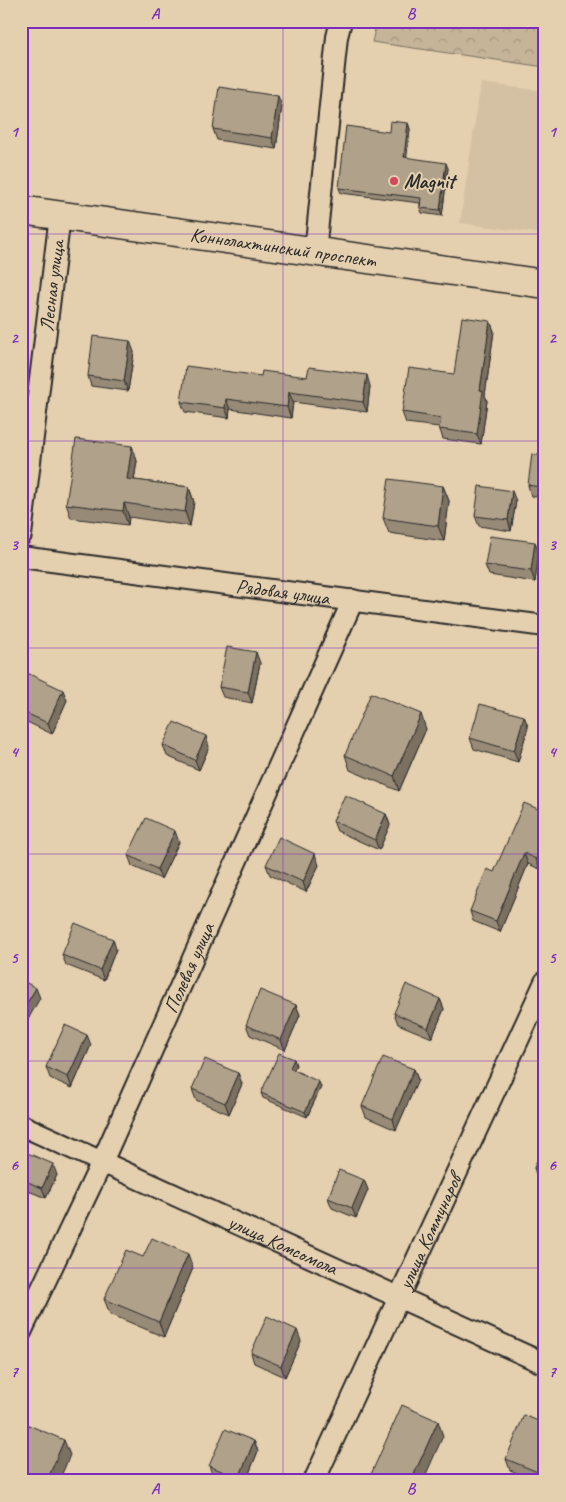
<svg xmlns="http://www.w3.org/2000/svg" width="566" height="1502" viewBox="0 0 566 1502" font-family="Caveat,sans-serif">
<defs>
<pattern id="forest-crowns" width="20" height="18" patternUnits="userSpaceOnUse" patternTransform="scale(1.25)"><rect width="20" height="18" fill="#c6b499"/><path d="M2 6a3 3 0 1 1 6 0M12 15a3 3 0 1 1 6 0" fill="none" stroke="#a1937d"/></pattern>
</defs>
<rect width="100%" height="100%" fill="#e4cfae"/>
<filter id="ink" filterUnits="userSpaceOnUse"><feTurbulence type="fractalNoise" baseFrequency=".02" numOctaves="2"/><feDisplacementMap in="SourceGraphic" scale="10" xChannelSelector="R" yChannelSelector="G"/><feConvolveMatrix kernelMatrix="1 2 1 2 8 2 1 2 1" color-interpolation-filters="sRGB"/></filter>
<g filter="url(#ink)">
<path fill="#d4c1a3" d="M481,83L545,91V234L460,223Z"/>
<path fill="url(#forest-crowns)" stroke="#787062" d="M377,21H545V67L372,42Z"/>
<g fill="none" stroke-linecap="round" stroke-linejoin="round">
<defs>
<g id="street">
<path d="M315,252L337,37L341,21"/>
<path id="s1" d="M21,535L60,216"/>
<path id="s2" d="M21,557L545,626"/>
<path id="s3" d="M21,1125L545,1364"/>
<path id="s4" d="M21,1332L102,1162L353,600"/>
<path id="s5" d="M314,1481L545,982"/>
</g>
<g id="secondary">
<path id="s6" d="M21,210L545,284"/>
</g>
</defs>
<use href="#street" stroke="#2b2b2b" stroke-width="24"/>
<use href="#secondary" stroke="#2b2b2b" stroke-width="31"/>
<use href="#street" stroke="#e4cfae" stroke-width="20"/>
<use href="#secondary" stroke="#e4cfae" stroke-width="28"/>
</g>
<path fill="#978a77" stroke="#2b2b2b" d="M282,106L276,149L217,140L213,129Z
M408,123L410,129L406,158L448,168L442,216L422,213L420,208V203L341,193L339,188L389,132Z
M490,321L494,331L485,395L487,401L481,444L443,439L439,427L406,423L402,412L454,374Z
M134,352L128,391L91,386L88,376Z
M261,376L307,377L370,386L367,412L293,402L291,418L230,409L229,418L185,412L181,402Z
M132,446L137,461L134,480L189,487L194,502L190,526L129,517L128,525L71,518L66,504Z
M545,456V498L531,496L528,485Z
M443,486L449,501L444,541L389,533L383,518Z
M516,501L511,531L479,526L475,516Z
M539,553L535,582L489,575L485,565Z
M260,663L252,703L223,697L219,687Z
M21,670L67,700L52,734L21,719Z
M524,716L528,727L518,762L474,749L470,738Z
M426,729L399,791L350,770L345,755Z
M163,745L209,747L199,770L167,756Z
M545,812V858L540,869L528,864L500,932L473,921L470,911L494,872Z
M386,814L390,825L379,850L337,831L333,821Z
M179,842L161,879L132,866L128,855Z
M266,865H319L306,892L270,875Z
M116,949L104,980L66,965L62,955Z
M440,999L444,1009L432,1038L398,1024L394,1013Z
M296,1005L300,1015L285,1050L250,1035L246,1025Z
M91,1045L72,1088L50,1078L46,1067Z
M296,1065L293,1070L321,1087L307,1117L263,1098L261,1093Z
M414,1069L418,1080L396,1130L366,1117L362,1106Z
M238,1073L242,1084L229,1114L196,1100L192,1089Z
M545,1142V1185L539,1183L534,1168Z
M21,1160L57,1175L46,1198L21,1188Z
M364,1180L368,1190L356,1218L332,1208L328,1198Z
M143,1257L193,1268L164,1337L110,1314L104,1299Z
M301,1341L285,1377L254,1363L251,1353Z
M545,1424V1481H537L510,1470L506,1459Z
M254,1441L258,1451L246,1481H224L213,1476L209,1466Z"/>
<path fill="#7b7161" stroke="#2b2b2b" d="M278,96L282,106L276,149L272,138Z
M408,123L410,129L406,163L404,157Z
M446,163L448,168L442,216L440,210Z
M490,321L494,331L485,395L487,401L481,444L477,434L480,390Z
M130,341L134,352L128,391L124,381Z
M367,375L370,386L367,412L363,402Z
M289,392L293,402L291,418L287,407Z
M226,399L230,409L229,418L225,408Z
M132,446L137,461L132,493L127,479Z
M443,486L449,501L444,541L438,526Z
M189,487L194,502L190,526L185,512Z
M512,491L516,501L511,531L508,520Z
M124,503L129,517L128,525L123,511Z
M535,542L539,553L535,582L531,571Z
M256,652L260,663L252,703L248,692Z
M63,690L67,700L52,734L48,723Z
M421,714L426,729L399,791L394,776Z
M524,716L528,727L518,762L514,751Z
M206,736L209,747L199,770L195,760Z
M386,814L390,825L379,850L375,840Z
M175,831L179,842L161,879L157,869Z
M545,839V858L540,869L536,859Z
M524,853L528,864L500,932L496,921Z
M315,854L319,865L306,892L303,882Z
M113,939L116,949L104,980L100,970Z
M36,988L40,998L22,1030L21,1013Z
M440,999L444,1009L432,1038L428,1028Z
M296,1005L300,1015L285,1050L281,1040Z
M87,1035L91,1045L72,1088L68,1077Z
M294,1059L296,1065L292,1074L290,1068Z
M414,1069L418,1080L396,1130L393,1119Z
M238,1073L242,1084L229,1114L225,1103Z
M319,1082L321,1087L307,1117L305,1112Z
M53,1164L57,1175L46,1198L42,1188Z
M364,1180L368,1190L356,1218L352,1208Z
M188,1254L193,1268L164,1337L159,1322Z
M297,1330L301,1341L285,1377L281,1366Z
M438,1421L443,1436L423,1481H411Z
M64,1440L70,1455L59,1481H47Z
M254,1441L258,1451L246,1481H240L239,1478Z"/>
<path fill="#b0a18a" stroke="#2b2b2b" d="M219,87L278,96L272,138L213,129Z
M390,121L408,123L404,157L446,163L440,210L420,208L421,198L339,188L346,126L389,132Z
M462,317L490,321L480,390L483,391L477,434L439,429L441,418L402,412L409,368L454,374Z
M93,336L130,341L124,381L88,376Z
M186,366L261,376L262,371L307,377L309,367L367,375L363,402L289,392L287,407L226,399L225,408L181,402Z
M76,439L132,446L127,479L189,487L185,512L124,503L123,511L66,504Z
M532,454L545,456V488L528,485Z
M389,479L443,486L438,526L383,518Z
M479,486L512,491L508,520L475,516Z
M490,536L535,542L531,571L485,565Z
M227,647L256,652L248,692L219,687Z
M21,670L63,690L48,723L21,711Z
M371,693L421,714L394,776L345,755Z
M480,704L524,716L514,751L470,738Z
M174,722L206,736L195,760L163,745Z
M345,795L386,814L375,840L333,821Z
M524,803L545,812V839L536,859L524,853L496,921L470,911L487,869L494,872Z
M146,818L175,831L157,869L128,855Z
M279,837L315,854L303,882L266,865Z
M75,923L113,939L100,970L62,955Z
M21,980L36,988L21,1013Z
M406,984L440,999L428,1028L394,1013Z
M260,990L296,1005L281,1040L246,1025Z
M65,1025L87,1035L68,1077L46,1067Z
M279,1053L294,1059L290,1068L319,1082L305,1112L261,1093Z
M383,1057L414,1069L393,1119L362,1106Z
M205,1059L238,1073L225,1103L192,1089Z
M545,1142V1173L534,1168Z
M25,1152L53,1164L42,1188L21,1179V1160Z
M339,1170L364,1180L352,1208L328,1198Z
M152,1238L188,1254L159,1322L104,1299L126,1250L143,1257Z
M267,1316L297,1330L281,1366L251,1353Z
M402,1405L438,1421L411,1481H368Z
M524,1415L545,1424V1475L506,1459Z
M26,1424L64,1440L47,1481H24L21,1480V1436Z
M225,1429L254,1441L239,1478L209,1466Z"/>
</g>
<path fill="none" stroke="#7b2cbf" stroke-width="1" stroke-opacity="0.55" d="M283,21V1481M21,234H545M21,441H545M21,648H545M21,854H545M21,1061H545M21,1268H545"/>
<circle fill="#d1495b" stroke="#e4cfae" stroke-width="2" cx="394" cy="181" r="5"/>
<g text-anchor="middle" stroke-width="4" stroke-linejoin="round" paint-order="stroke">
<g font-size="20" font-weight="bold" fill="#2b2b2b" stroke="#e4cfae" text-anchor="start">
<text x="404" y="188">Magnit</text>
</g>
<g font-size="20" fill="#2b2b2b" stroke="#e4cfae">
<text dy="7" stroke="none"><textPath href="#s6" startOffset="265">Коннолахтинский проспект</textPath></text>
<text dy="7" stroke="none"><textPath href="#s1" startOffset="251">Лесная улица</textPath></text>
<text dy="7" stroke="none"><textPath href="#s2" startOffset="264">Рядовая улица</textPath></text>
<text dy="7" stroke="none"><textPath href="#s4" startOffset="401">Полевая улица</textPath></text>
<text dy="7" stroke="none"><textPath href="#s5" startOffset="275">улица Коммунаров</textPath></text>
<text dy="7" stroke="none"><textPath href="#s3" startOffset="288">улица Комсомола</textPath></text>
</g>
</g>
<rect width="566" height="1502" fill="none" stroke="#e4cfae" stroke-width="55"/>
<rect x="28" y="28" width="510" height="1446" fill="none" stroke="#7b2cbf" stroke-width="2"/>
<g font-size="16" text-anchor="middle" font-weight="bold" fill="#7b2cbf">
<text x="155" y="19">A</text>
<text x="411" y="19">B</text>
<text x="14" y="137">1</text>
<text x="552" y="137">1</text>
<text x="14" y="343">2</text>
<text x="552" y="343">2</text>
<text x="14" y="550">3</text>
<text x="552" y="550">3</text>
<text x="14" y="757">4</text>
<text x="552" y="757">4</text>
<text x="14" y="963">5</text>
<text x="552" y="963">5</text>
<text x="14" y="1170">6</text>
<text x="552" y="1170">6</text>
<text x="14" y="1377">7</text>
<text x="552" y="1377">7</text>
<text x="155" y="1494">A</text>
<text x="411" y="1494">B</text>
</g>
</svg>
